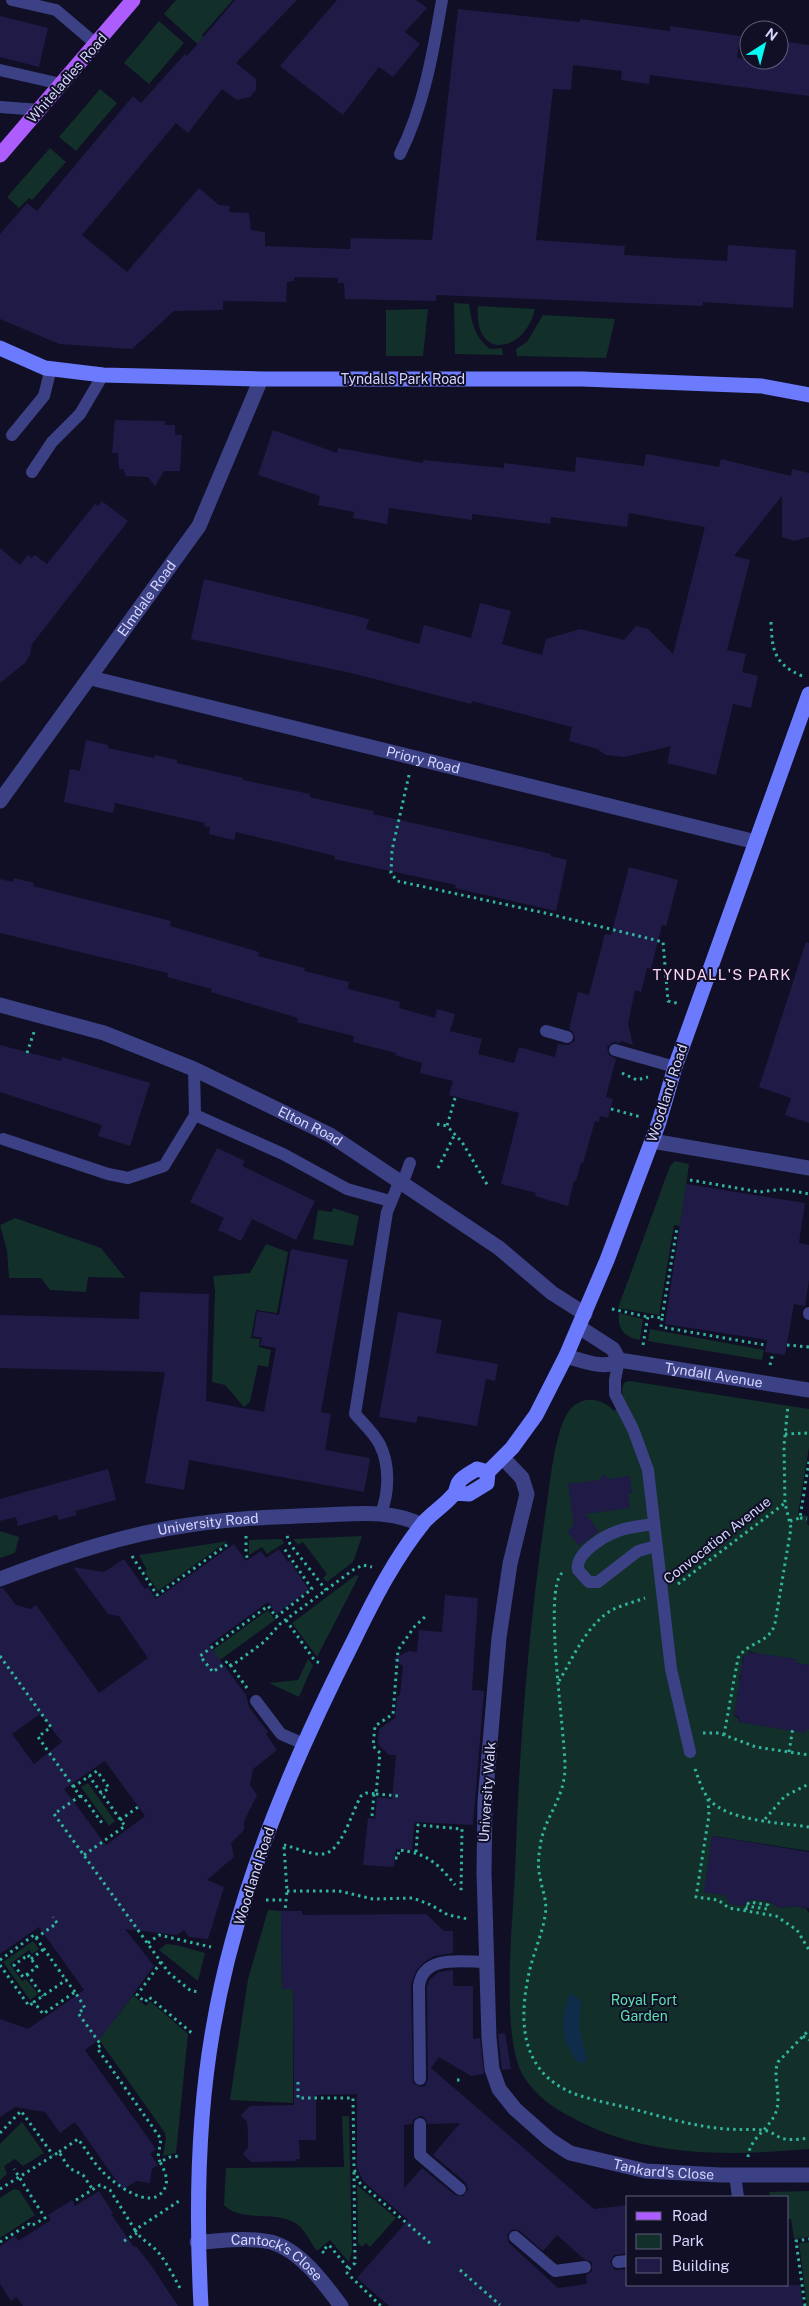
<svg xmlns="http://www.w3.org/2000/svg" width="809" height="2306" viewBox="0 0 809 2306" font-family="'Public Sans',sans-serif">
<rect width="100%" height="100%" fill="#100f25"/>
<path fill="#122f2a" d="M176,0H233L202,35L207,40L201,47L164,14Z
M159,21L184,43L149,84L124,63Z
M100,89L117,103L76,151L59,137Z
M50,148L66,162L32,200L29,198L19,208L7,197Z
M454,303L469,304C472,323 474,336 490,349L502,348L503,355L455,354Z
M478,306L535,309C524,355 473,360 478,306Z
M428,309L423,356H386V310Z
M543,315L615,319L606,358L517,356L516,349L527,342Z
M675,1161L689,1164L681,1226L674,1225L659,1315L618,1308L670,1166Z
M333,1208L359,1216L353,1246L313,1239L318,1210L332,1212Z
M15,1218L101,1248L125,1278L88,1277L86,1292L50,1290L41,1278H9L7,1251L0,1225Z
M266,1244L288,1252L277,1313L256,1310L251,1338L260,1339L259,1347L271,1350L268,1367L258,1365L250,1402L244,1407L225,1385L212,1382L215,1290L213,1276L250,1273Z
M619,1313L643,1319L640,1340C624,1337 617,1329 619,1313Z
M650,1329L764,1350L762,1360L648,1341Z
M630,1381L809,1409V1447L798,1514L808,1516L807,1523L809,1526V1665L776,1660V1656H756V1653L749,1651L748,1656H743L742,1663H746L744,1674H740L739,1680L743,1681L741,1692H738L737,1698L740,1699L738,1710L735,1709L734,1716L738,1718V1722L809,1729V1851L713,1836L704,1892L724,1895L743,1906L751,1899L770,1902L780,1908L794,1906L806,1908L809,1913V2149C728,2156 645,2158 571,2117C552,2107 536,2096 524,2077C500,2040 513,1920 515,1872C519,1751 528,1630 546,1510C550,1484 554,1436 567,1414C578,1395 601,1396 614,1411L626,1403C622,1396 620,1389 625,1382Z
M0,1531L19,1537L15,1553L0,1558Z
M362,1536L353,1562L327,1582L323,1578L327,1574L303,1542L298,1545L293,1539Z
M282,1539L284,1543L267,1554L262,1547L249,1555V1540Z
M228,1541L158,1591L144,1571L147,1570L139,1555Z
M356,1575L359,1576L317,1657L292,1623Z
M268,1610L275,1620L213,1665L206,1655Z
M308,1659L313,1665L299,1697L269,1683L298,1680Z
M88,1783L115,1821L109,1826L81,1787Z
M268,1910L281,1911L282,1989H293V2103L230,2100L248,1979Z
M33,1941L39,1949L32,1954L29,1950L10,1964L22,1981L26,1979L38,1994L30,2000L3,1962Z
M166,1944L176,1945L205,1953L198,1981L159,1950Z
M133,1995L146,2006L150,2001L188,2034L176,2153L163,2156L166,2138L165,2133L83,2017L111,2024Z
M342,2116H349L352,2251L349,2262L330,2240L317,2251C311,2243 304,2228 295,2223C275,2210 241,2223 224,2205L226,2168L344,2167Z
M22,2122L44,2153L23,2166L15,2159L4,2166L7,2174L0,2180V2144Z
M357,2185L396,2218L370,2247L366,2243L362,2247L358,2243Z
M14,2189L19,2190L35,2215L0,2238V2198Z
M809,2191V2237L794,2239L791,2219H788V2197H770L769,2192Z
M809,2242V2306H807L799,2243Z"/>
<path fill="#0f2d4a" d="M572,1993L581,2002L579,2026L587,2060L583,2063L577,2062C572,2055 566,2044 564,2036C562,2026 565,1999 572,1993Z"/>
<path fill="#1f1b46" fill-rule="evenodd" d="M235,0H297L236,63L256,79V90L250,97L237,100L222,89L188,133L176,123L82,235L127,272L199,188L219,205L230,206L229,212L249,213L251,230L265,232V246L350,249L351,238L432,240L458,9L580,22V19L670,31V26L740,36L737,58L749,60H779V41L809,45V96L650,75L649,84L621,80L622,71L573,65L571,90L553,89L536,240L625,246L624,255L727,261L728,245L796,250L793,308L703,302V306L436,295V301L345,299L344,283H338V278L294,277V281L287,282L286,302L223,301V310L174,311L132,349L59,344L0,319V234L27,203L37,211L133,96L141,103L185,54L187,56Z
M337,0H416L427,8L405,32L420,44L393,77L379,67L343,115L280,66Z
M0,16L48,28L39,67L0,57Z
M115,420L165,421V425H175V435H182L180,471H164L155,486L148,477L126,476L123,469H119L118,453H112Z
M273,430L337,453L338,448L423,463V460L504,468V463L575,472L576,457L644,466L646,454L719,467L721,459L791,476L792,469L809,473V537L794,541L782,537V496L734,556L750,560L727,650L746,654L742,672L758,676L751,708L733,704L716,775L667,763L671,746L625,757L606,755L597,749L569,741L572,727L472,701L471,704L355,674L191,639L204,579L369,619L366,629L419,644L424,625L471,638L480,603L511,611L502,644L542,655L546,639L580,629L624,640L636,626L648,629L673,654L705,527L629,513L627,527L551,517L550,524L472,514V520L389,508L387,524L353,518L354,512L318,505L320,496L258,475Z
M102,501L128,521L32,644L30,655L25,663L0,683V548L20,565L28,555L32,558L35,555L47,564L95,504L98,506Z
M86,740L108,745V748L154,758L155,755L177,760V763L243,778V780L310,794V797L326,801L374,811L373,814L551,854L550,856L567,860L556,911L455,888L456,885L334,859L335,856L236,832L234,840L209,834L210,827L204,826L205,823L115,803L113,813L64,802L70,769L80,771Z
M629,867L678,880L666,926L662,925L651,969L647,968L641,992L635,990L628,1024L633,1045L621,1041L620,1043L613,1042L607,1047L609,1055L616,1059L606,1097L613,1099L608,1118L600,1116L599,1122L595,1121L583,1163H581L576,1181H574L568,1206L535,1196L536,1193L501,1184L519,1113L449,1095L453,1081L420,1073L422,1063L395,1055L396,1053L353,1042L354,1036L297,1022L298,1018L211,992L212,989L167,977L168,973L0,933V879L13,882L14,878L34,883L33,886L171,921L170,926L259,952L258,956L305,968L304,971L349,982L348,989L400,1002L399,1008L435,1018L437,1009L455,1014L450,1031L482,1039L478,1054L514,1063L519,1047L555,1057L558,1044L569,1045L575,1040L573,1032L569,1029L578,992L589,995L605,934L611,935Z
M806,942L809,943V1123L785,1115L791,1098L759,1087Z
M0,1045L61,1061L62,1057L150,1083L130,1146L98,1136L102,1125L0,1092Z
M217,1148L245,1161L242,1166L315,1201L296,1240L252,1219L241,1241L218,1230L224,1218L190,1202Z
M686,1184L805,1203L799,1243L809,1245V1280L805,1306L794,1304L785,1355L765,1352L767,1340L665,1324Z
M291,1249L348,1260L321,1412L331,1414L325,1450L370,1458L364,1492L189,1460L184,1490L145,1483L165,1372L0,1368V1315L139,1319L140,1292L209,1294L206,1401L264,1412L276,1348L260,1345L262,1338L253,1336L257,1311L279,1315Z
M398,1312L442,1320L436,1353L498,1364L495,1381L486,1379L477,1426L418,1416L416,1423L379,1417Z
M108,1469L116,1500L75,1511L77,1515L59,1520L57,1515L18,1526L16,1517L0,1521V1499Z
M603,1474L609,1479L630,1476L632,1494H628L630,1508L585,1514L599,1531L579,1546L567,1531L574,1525L568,1484L599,1480Z
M234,1544L246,1561L261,1551L266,1558L279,1549L288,1562L290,1561L309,1590L276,1614L268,1602L209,1645L246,1695L249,1707L268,1732L266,1734L277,1750L253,1769L250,1785L257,1795L244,1821V1830L231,1843L234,1857L207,1880L224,1887L208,1939L189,1937L184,1930L177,1935L125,1929L154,1966L100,2039L85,2050L156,2149L150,2154L158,2165L152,2169L150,2183L136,2181L123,2190L75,2122L60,2133L45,2112L15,2107L0,2117V2019L28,2029L84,1990L39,1927L0,1954V1588H3L16,1605L31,1609L36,1605L99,1693L148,1658L119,1616L108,1614L73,1567L104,1572L124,1559L145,1589L148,1587L156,1599ZM40,1714L62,1742L34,1764L12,1734ZM105,1761L145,1816L106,1845L64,1789Z
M445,1595L478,1598L472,1690L484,1691L473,1825L417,1822L414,1824L412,1850L396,1849L394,1867L363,1865L368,1818L375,1819L377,1797L392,1799L396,1755H389L378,1744L379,1729L395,1718L397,1697L400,1695L403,1666L393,1659L409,1651L417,1652L419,1630L442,1632Z
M749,1652L797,1659L796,1663L809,1665V1729H807L806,1733L738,1722L739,1717L734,1716L744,1654L748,1656Z
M712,1836L809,1852V1908L794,1906L780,1908L770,1902L751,1899L743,1906L730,1904L724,1895L704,1892Z
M281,1911H302V1915L426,1914L444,1931H453V1953L434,1956L424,1962L416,1971L411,1984L413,2083L421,2087L425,2086L428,2079L427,1987L429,1980L439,1972L453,1970V1986H473V2039L480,2038L484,2074L471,2076L439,2057L431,2068L594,2209L628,2205V2253L614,2255L610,2262L615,2270L628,2269V2285H800L803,2306H389L357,2278L408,2220L363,2181L357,2168V2094L316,2095V2140H299L300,2159H296V2161L251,2162L243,2154L248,2147V2134L247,2122L241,2115L250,2106L294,2105L293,1989H282ZM420,2116L424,2117L428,2124L460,2123L433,2155L466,2183L468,2190L463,2196L455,2195L422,2168L404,2188V2125L412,2124L413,2120ZM513,2229L520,2231L543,2251L557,2235L584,2259L592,2262V2271L586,2275L587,2284L558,2288L509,2243L507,2235Z
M505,2033L511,2069L502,2070L498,2034Z
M99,2191L113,2213L111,2214L134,2247L136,2246L151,2265L178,2306H23L17,2297L11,2301L0,2284V2246L15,2236L18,2241L51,2220L48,2215L72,2200L75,2206Z"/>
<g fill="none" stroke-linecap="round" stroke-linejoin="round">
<path stroke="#31b69d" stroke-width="3" stroke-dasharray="2.5 4" stroke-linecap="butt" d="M771,622C772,650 774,664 802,676
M409,775L392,850L391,873L397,881L545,913L663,942L668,1001L680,1004
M27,1053L34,1032
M622,1073L637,1080L648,1077
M455,1098L447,1126L462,1142L488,1186
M611,1109L641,1117
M437,1124L447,1126
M438,1168L455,1134
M690,1180L760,1192L783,1189L809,1194
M612,1309L648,1317
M662,1318L661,1327L765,1345
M643,1345L648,1316L662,1318L677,1228
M787,1345L809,1347
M770,1365L773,1353
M785,1434L809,1433
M800,1518L807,1519
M790,1521L800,1518L809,1461
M246,1536V1554L248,1560
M287,1536L290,1544L326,1590
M132,1556L157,1595L228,1544
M562,1573C543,1590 565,1733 565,1766C565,1798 547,1813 541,1841C539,1853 537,1865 540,1877C542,1891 548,1901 545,1916C542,1935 533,1954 529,1973C518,2023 521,2073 575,2094C595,2101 617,2105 637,2110C666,2118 697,2127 727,2129C739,2130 751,2129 763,2130C770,2131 775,2135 781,2138C790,2141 800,2139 809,2138
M678,1584L785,1503
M286,1620L315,1661L320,1663
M0,1656L51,1727L38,1737L80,1796L54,1814L169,1973L191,1991L200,1992
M231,1666L228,1661L213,1672L200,1656L268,1606L276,1617L312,1589L283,1547
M559,1681C573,1658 587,1624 612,1610C622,1605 634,1602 645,1598
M247,1688L231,1666L264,1642L280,1624L353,1570L363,1565L372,1567
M703,1733H719L756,1747L809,1755
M724,1735L738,1658C748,1641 770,1644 775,1623L791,1528L785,1503L784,1446L788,1405
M789,1752L793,1727
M695,1769C699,1779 702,1792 710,1800C727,1821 783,1823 809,1827
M73,1787L97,1771L109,1788L101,1794
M376,1794L399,1796
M80,1796L83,1797L102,1823
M708,1799L709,1815L696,1897L718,1900L729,1908L776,1916L797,1930L809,1950
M372,1816L374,1794
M765,1819L785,1796L809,1784
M120,1820L138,1807
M284,1845C296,1848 311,1855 323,1854C342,1852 352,1811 361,1796L366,1793L376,1794L380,1753L373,1746L375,1726L393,1714L398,1650L415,1626L426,1616
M284,1847L287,1891L285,1911
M416,1852L418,1825L462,1829L461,1893
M84,1855L125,1826L89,1776
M395,1858H398L399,1850C426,1853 438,1863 455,1885
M287,1891H339L373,1899L413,1898L431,1905L448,1915L468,1919
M266,1900H285
M746,1910V1905L750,1902L768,1905L767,1909L746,1906
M36,1938L57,1923L53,1917
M148,1943L159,1935L211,1947
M28,1955L37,1967L23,1977L14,1965Z
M31,1959L44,1949
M0,1960L34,1935L66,1980
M161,1962L137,1995L145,2002L149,1997L193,2034
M0,1965L29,2006L34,2002
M27,1974L43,1996
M75,1992L66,1980L34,2002L43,2014L75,1992L85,2008L78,2013L101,2045L97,2048L161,2139L158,2157L160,2162
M803,2036L809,2040
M457,2080H460
M298,2082V2098H353L354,2169L360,2183L431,2244
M0,2133L21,2111L53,2155
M59,2152L78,2139C86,2149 92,2161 101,2170C113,2183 149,2211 163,2191C170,2182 165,2171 160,2162L170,2157L181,2156
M748,2157C750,2137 769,2130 776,2112C782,2095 772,2076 778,2062L809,2030
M354,2172L355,2263L346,2272L381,2306
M0,2189L59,2152L69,2168L83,2175L93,2190
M76,2200L100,2185L110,2190L135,2230L179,2201
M135,2230C141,2240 151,2244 158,2252C167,2263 174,2277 181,2290
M124,2241L137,2233
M0,2242L29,2224L31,2226L45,2218L14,2169
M324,2253L322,2251L329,2245L349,2269
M460,2270L500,2305
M805,2306L796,2241L809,2239"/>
<path stroke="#3b4184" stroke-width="12" d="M12,0L56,10L96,44
M0,70L61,84
M0,107L40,110
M400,154C424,106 433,53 442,0
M12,435L44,396L51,368
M32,472L52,442L80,414L103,375
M546,1031L567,1037
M615,1050L675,1067
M194,1069L195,1115
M3,1139L108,1174L128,1178L164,1166L195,1115L283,1154L347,1189L390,1201
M403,1182L410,1163
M809,1314V1313
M619,1360L615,1380V1394L633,1429L648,1470L671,1669L690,1752
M381,1513C389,1493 390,1465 380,1445C375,1434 363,1423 355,1414L387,1212L400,1180
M653,1524C642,1526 629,1527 618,1531C604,1536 575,1553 578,1570L589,1582H598L638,1551L656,1546
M256,1701L281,1734L304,1744
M420,2079L419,1986C423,1954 463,1962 486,1962
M420,2124V2155L460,2189
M735,2175L738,2197
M515,2237L555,2271L585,2267
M618,2262L628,2261"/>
<g stroke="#3b4184" stroke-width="15">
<path id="s1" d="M91,678L756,842"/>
<path id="s2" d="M0,801L199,526L261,379"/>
<path id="s3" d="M0,1005L104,1033L194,1069L330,1135L499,1248L552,1293L585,1314"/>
<path d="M652,1141L809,1168"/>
<path d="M579,1327L613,1349L619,1360"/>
<path id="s4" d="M566,1356C581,1360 606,1371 619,1360L809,1390"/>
<path id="s5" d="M503,1458L522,1478L527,1494L510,1564L499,1638L485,1802L484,1872L489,2038L492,2069L499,2089L515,2109L550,2140L570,2153L646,2171L720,2175H809"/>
<path id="s6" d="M0,1579C61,1556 124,1534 189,1525C233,1518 277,1517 322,1515C356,1514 390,1509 422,1525"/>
<path id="s7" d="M197,2242C221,2241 248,2237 271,2242C300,2250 324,2283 341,2306"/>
</g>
<path stroke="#6c7bfd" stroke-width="15" d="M0,348L45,368L103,375L261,379H582L762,386L809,395
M455,1493L469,1494L487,1483L488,1472L512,1448L536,1415L566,1356L607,1260L659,1122L675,1067L809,694
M201,2306C196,2214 197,2120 213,2029C236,1893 292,1762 354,1640C374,1599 395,1558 424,1522C433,1512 445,1505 454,1494C457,1491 456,1486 459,1482C462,1477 472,1472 477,1469L488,1472"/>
<path stroke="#ad5dfd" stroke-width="15" d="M0,155L133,0"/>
</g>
<g text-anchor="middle" stroke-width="4" stroke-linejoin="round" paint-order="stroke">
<g font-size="14" fill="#d4d5fe" stroke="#100f25">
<text transform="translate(67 78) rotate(-49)" y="5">Whiteladies Road</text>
<text x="403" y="384">Tyndalls Park Road</text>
<text dy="5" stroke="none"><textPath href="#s2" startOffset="250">Elmdale Road</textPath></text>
<text dy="5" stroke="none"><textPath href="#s1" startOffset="342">Priory Road</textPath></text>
<text transform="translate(667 1093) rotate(-72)" y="5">Woodland Road</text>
<text dy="5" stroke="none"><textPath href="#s3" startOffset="334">Elton Road</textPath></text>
<text dy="5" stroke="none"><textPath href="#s4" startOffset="151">Tyndall Avenue</textPath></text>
<text dy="5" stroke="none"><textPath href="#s6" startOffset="216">University Road</textPath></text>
<text transform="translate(717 1540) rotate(-38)" y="5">Convocation Avenue</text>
<text transform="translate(487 1792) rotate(-86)" y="5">University Walk</text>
<text transform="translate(254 1876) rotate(-72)" y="5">Woodland Road</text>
<text dy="5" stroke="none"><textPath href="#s5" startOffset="836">Tankard's Close</textPath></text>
<text dy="5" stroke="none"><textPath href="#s7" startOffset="85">Cantock's Close</textPath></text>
</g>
<g font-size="14" fill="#60deaf" stroke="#100f25">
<text x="644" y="2005">Royal Fort<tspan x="644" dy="16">Garden</tspan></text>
</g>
<g font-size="15" letter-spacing="1" fill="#fed6f5" stroke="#100f25">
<text x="722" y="980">TYNDALL'S PARK</text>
</g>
</g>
<rect x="626" y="2196" width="162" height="90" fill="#100f25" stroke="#5e5e7c"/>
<rect x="636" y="2212" width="25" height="8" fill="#ad5dfd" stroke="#5e5e7c"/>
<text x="672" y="2221" font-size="15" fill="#d4d5fe">Road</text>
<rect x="636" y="2234" width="25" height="15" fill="#122f2a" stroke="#5e5e7c"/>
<text x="672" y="2246" font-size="15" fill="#d4d5fe">Park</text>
<rect x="636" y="2258" width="25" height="15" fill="#1f1b46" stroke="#5e5e7c"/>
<text x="672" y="2271" font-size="15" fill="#d4d5fe">Building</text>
<g transform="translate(764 45) rotate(36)"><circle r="24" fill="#100f25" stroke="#5e5e7c"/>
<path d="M0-4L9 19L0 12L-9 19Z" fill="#03fbf4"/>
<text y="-8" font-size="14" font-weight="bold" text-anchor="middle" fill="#d4d5fe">N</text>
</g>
</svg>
